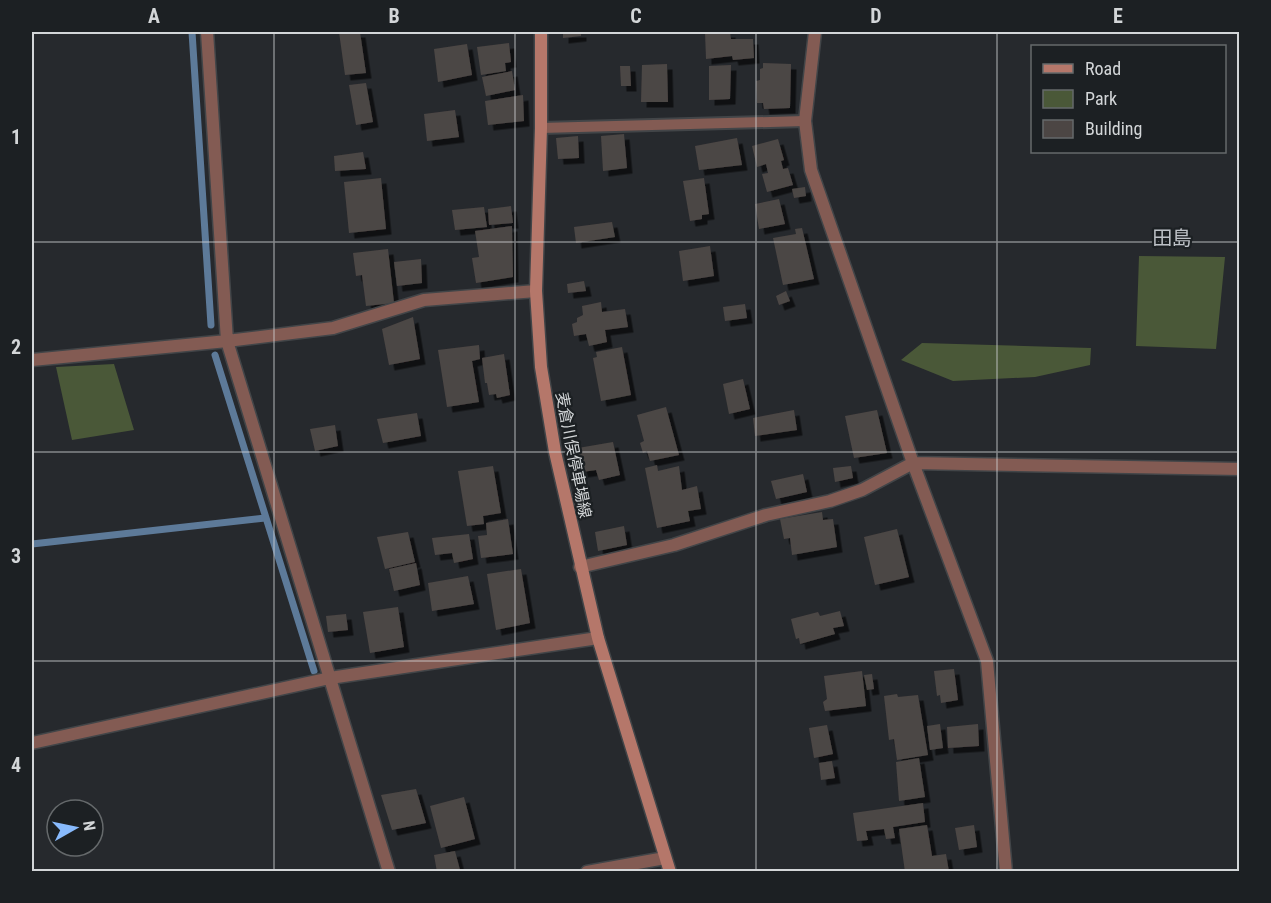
<svg xmlns="http://www.w3.org/2000/svg" width="1271" height="903" viewBox="0 0 1271 903" font-family="'Roboto Condensed','Noto Sans JP',sans-serif">
<defs>
<filter id="shadow"><feDropShadow dx="5.5" dy="5.5" stdDeviation="0" flood-color="#0009"/></filter>
</defs>
<rect width="100%" height="100%" fill="#26292d"/>
<path fill="#4a5838" d="M1139,256L1225,257L1216,349L1136,346Z
M922,343L1091,348L1090,365L1035,377L953,381L901,360Z
M114,364L134,430L72,440L56,367Z"/>
<g fill="none" stroke-linecap="round" stroke-linejoin="round">
<path stroke="#5d7a99" stroke-width="7" d="M192,32L211,325
M215,355L314,671
M32,544L265,518"/>
</g>
<path fill="#4c4644" filter="url(#shadow)" d="M339,32H360L366,73L345,75Z
M563,32H581V36L563,38Z
M705,32H730L731,39H753L754,58L733,60L732,56L706,59Z
M509,43L511,62L505,63L506,71L481,75L477,47Z
M467,44L472,75L438,82L434,49Z
M763,63L791,64L790,108L764,109L763,103H757L756,81L760,80V69L763,68Z
M667,64L668,102H641L642,65Z
M731,65L730,99L709,100V66Z
M620,66H630L631,86H621Z
M512,71L515,90L486,96L482,77Z
M366,83L373,122L356,125L349,85Z
M523,95L524,121L488,125L485,101Z
M455,110L459,137L427,141L424,114Z
M624,134L627,168L603,171L601,136Z
M578,136L579,158L558,159L556,138Z
M737,138L742,165L699,170L695,146Z
M778,139L784,160L781,161L783,169L788,168L793,185L767,192L762,174L768,173L766,164L757,167L752,146Z
M363,152L366,169L335,171L334,156Z
M381,178L386,229L349,233L344,182Z
M704,178L709,214L702,215V219L690,221L683,181Z
M805,187L806,196L794,198L792,189Z
M779,199L785,224L759,229L755,204Z
M511,206L513,223L489,225L488,209Z
M484,207L487,227L455,230L452,210Z
M612,222L615,237L576,243L574,227Z
M512,226L513,277L476,283L472,258L479,257L475,231Z
M802,228L814,279L783,285L773,238L796,234L795,229Z
M710,246L714,276L683,281L679,251Z
M388,249L394,303L366,306L362,275L356,276L353,253Z
M421,259L422,283L397,286L394,262Z
M584,281L586,291L568,293L567,284Z
M786,291L790,301L779,305L776,296Z
M601,302L602,312L625,309L628,327L605,330L607,342L589,346L586,334L574,336L572,324L577,322V318L583,315L582,306Z
M745,304L747,318L725,321L723,307Z
M413,317L420,359L389,365L382,329Z
M479,345L480,359L472,361L479,402L447,407L438,350Z
M622,347L631,395L601,401L593,358L597,357L596,352Z
M504,354L510,395L497,398L496,394L489,395L487,383H485L482,358Z
M743,379L750,409L729,414L723,384Z
M666,407L679,455L650,461L647,451L643,453L640,443L644,441L637,415Z
M794,410L797,430L755,436L753,418Z
M877,410L887,453L854,458L845,416Z
M417,413L421,436L383,443L377,419Z
M335,425L338,446L315,451L310,429Z
M613,442L620,475L599,480L596,470L582,472L578,448Z
M657,465L658,471L679,466L682,490L697,486L701,509L688,511L690,521L657,528L645,468Z
M493,466L501,513L483,516L484,524L467,526L458,471Z
M851,466L853,478L835,482L833,468Z
M803,474L807,492L776,499L771,481Z
M822,512L823,520L833,519L837,547L792,555L790,538L784,539L780,519Z
M508,519L513,554L481,558L478,536L487,535L486,523Z
M624,526L627,545L598,551L595,532Z
M897,529L909,577L875,585L864,537Z
M408,532L415,562L385,569L377,537Z
M469,534L473,559L454,563L452,553L435,555L432,538Z
M416,563L420,585L394,591L389,569Z
M521,569L530,623L496,630L487,574Z
M468,576L474,604L432,611L428,583Z
M398,607L404,647L370,653L363,612Z
M840,611L844,626L833,628L835,634L800,644L799,638L796,639L791,619L818,612L820,616Z
M346,614L348,630L328,632L326,616Z
M954,669L958,700L941,703L940,695L937,696L934,671Z
M862,671L866,706L825,711L823,702L827,699L824,676Z
M872,674L874,689L867,690L864,675Z
M897,694L898,697L918,695L928,755L897,760L894,739L889,740L884,696Z
M940,724L943,748L930,750L927,726Z
M978,724L979,746L948,748L947,727Z
M827,725L833,754L814,758L809,728Z
M919,758L925,797L899,801L896,762Z
M832,761L835,778L821,780L819,763Z
M416,789L426,823L392,830L381,795Z
M464,797L475,839L441,848L430,806Z
M923,803L925,822L893,827L895,838L886,839L884,829L866,831L868,840L857,841L853,813Z
M927,825L932,856L946,854L949,872H905L899,829Z
M974,825L977,847L959,850L955,828Z
M455,851L460,870L437,872L434,855Z"/>
<g fill="none" stroke-linecap="round" stroke-linejoin="round">
<defs>
<path id="lane" d="M541,128L805,121"/>
<path id="street" d="M207,32L227,341L389,872
M815,32L805,121L811,170L913,463L987,661L1006,872
M32,360L227,341L333,328L424,300L536,291
M580,567L674,545L766,515L830,501L862,490L913,463L1240,469
M32,743L330,678L598,638
M587,872L665,858"/>
<path id="secondary" d="M541,32V128L536,291L541,367L555,452L598,638L670,872"/>
</defs>
<use href="#lane" stroke="#424548" stroke-width="14"/>
<use href="#street" stroke="#424548" stroke-width="15"/>
<use href="#secondary" stroke="#424548" stroke-width="15"/>
<use href="#lane" stroke="#835b53" stroke-width="10"/>
<use href="#street" stroke="#835b53" stroke-width="12"/>
<use href="#secondary" stroke="#b5776a" stroke-width="12"/>
</g>
<path fill="none" stroke="#d3d6d8" stroke-width="1.5" stroke-opacity="0.55" d="M274,32V872M515,32V872M756,32V872M997,32V872M32,242H1240M32,452H1240M32,661H1240"/>
<g text-anchor="middle" stroke-width="4.5" stroke-linejoin="round" paint-order="stroke">
<g font-size="16" fill="#d3d6d8" stroke="#1c2023">
<text transform="translate(574 455) rotate(79)" y="6">麦倉川俣停車場線</text>
</g>
<g font-size="20" fill="#bdc1c6" stroke="#1c2023">
<text x="1172" y="245">田島</text>
</g>
</g>
<rect width="1271" height="903" fill="none" stroke="#1c2023" stroke-width="66"/>
<rect x="1031" y="45" width="195" height="108" fill="#1c2023" stroke="#65696b" stroke-width="1.5"/>
<rect x="1043" y="64" width="30" height="9" fill="#b5776a" stroke="#65696b" stroke-width="1.5"/>
<text x="1085" y="75" font-size="18" fill="#d3d6d8">Road</text>
<rect x="1043" y="90" width="30" height="18" fill="#4a5838" stroke="#65696b" stroke-width="1.5"/>
<text x="1085" y="105" font-size="18" fill="#d3d6d8">Park</text>
<rect x="1043" y="120" width="30" height="18" fill="#4c4644" stroke="#65696b" stroke-width="1.5"/>
<text x="1085" y="135" font-size="18" fill="#d3d6d8">Building</text>
<g transform="translate(75 828) rotate(81)"><circle r="28" fill="#1c2023" stroke="#65696b" stroke-width="1.5"/>
<path d="M0-4.5L10 22L0 15L-10 22Z" fill="#88bafc"/>
<text y="-9" font-size="16" font-weight="bold" text-anchor="middle" fill="#d3d6d8">N</text>
</g>
<rect x="33" y="33" width="1205" height="837" fill="none" stroke="#d3d6d8" stroke-width="2"/>
<g font-size="20" text-anchor="middle" font-weight="bold" fill="#d3d6d8">
<text x="154" y="23">A</text>
<text x="394" y="23">B</text>
<text x="636" y="23">C</text>
<text x="876" y="23">D</text>
<text x="1118" y="23">E</text>
<text x="16" y="144">1</text>
<text x="16" y="354">2</text>
<text x="16" y="563">3</text>
<text x="16" y="772">4</text>
</g>
</svg>
